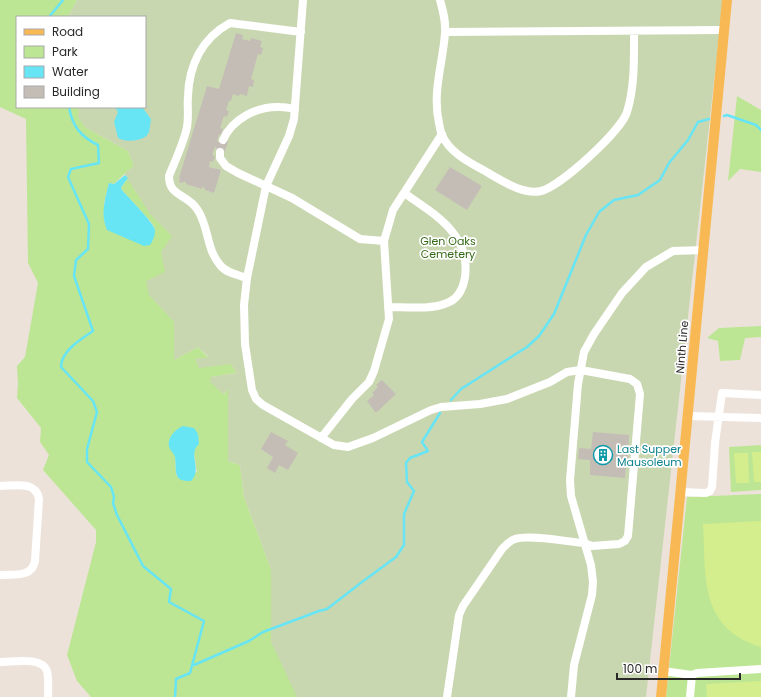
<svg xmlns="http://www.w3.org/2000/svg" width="761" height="697" viewBox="0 0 761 697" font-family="Poppins,sans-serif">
<rect width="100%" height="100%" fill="#ece2da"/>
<path fill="#bce693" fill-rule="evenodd" d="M0,0H77L68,17H17V107H79L85,127L128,151L133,163V167C126,172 120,178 114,184L109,183L104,203V222L155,229L151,222L121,189L122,186L128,178L136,192L169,194L185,298L176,359L198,347L209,358L231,364L237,373L211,377L224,394L228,388V461L240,465L244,497L271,569L299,697H91L77,681L67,655L96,542V530L43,470L49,455L40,442L41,428L17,398L18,384L17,366L25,357L38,283L28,263L26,119L0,107ZM195,447L194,453L197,472L179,479L176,474L175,455Z
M737,96L761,110V172L740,169L728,181Z
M761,326V337L745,338L740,360L720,361L718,341L707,338L719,328Z
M761,445V490L731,492L729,447Z
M761,494V697H666L687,497Z"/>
<path fill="#c9d7b0" d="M77,0H723L646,697H297L271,642V569L244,497L240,465L228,461V389L223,394L210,382L211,377L237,373L231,364L199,368L195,359L209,357L198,347L174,360V322L149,295L146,281L165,272L161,252L172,236L150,214L125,175L126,172L133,167V163L128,151L85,127L78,117L79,107C86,107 92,109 99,107H145V17H96V16L91,17H68Z"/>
<path fill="#d4ee8e" d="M752,452H761V482H754Z
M734,453H748L749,483H736Z
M761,521V647C699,628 706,577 703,524Z
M761,681V697H707L706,684Z"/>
<path fill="#67e5f5" d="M115,107H142L151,119C150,124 150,131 148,134C142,142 125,142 118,138L114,122L118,112Z
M125,175L128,178L122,186L121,189C128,197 154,223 155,230C155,236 153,240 150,245L144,246L107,230C100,214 105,199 109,183L114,184Z
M183,426L194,428L198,434L199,444C187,454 203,469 191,481C172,482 177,471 175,457C174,454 172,452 170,449C165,440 175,429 183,426Z"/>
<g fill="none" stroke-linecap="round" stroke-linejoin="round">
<path stroke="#67e5f5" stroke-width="2.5" d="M49,17L63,0
M69,107C72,126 81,137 98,145L99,163L71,169L68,177L89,224L88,249L76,260L74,276L93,331C81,339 61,351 61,367L93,401L97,412L87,449V462L111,487L114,497L113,503L117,515L143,566L171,589L169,602L204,621L190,673L176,679L175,697
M724,116L727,115L756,125L761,130
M451,400L461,389L527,347L539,336L554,314L586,235L599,212L614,200L638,195L660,180L669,163L688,140L698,122L709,119
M194,665L249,641L263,632L319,611L327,609L362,582L396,557L404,545V514L414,491L407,482L406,463L410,458L428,451L422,442L440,413"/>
</g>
<path fill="#c4bdb6" d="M236,33L243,35L242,39L250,41L251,38L262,41L260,47L263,48L261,55L258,54L251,79L254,80L253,87L249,86L247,96L240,94L239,96L233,94L231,101H229L226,110L229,111L227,117L224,116L220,128L223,129L221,135L219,134L217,142H219L220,139L228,142L224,153L216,151L217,148L215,147L212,155L215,156L213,162L210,161L209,167L221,170L214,193L205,190V188L202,187V189L186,184V182H183V183L179,182L180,178H179L207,86L219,89Z
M450,167L482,186L467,210L435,190Z
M382,380L396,394L377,412H375L367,401L374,395L372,393L378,387L376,385Z
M271,432L288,441L285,445L298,453L288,470L279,465L275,473L267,468L273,457L261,449Z
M593,432L629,435L628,466H626L625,478L590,475V460L578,459L579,448L591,449Z"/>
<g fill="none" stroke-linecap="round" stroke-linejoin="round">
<path stroke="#c5bdb7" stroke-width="8" stroke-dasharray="8 4" stroke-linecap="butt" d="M220,152L223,140"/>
<path stroke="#fff" stroke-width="8" d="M303,0L294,119L289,136L266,186L247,278L244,305L245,344L252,390L256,399L263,405L334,445L348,447L373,438L431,410L441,407L480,404L507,399L550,382L567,372L581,370L630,379L637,384L640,394L628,536L625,541L619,544L592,546L584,543C568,542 529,534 515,539C509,541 506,545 502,549L463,606L459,615L447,697
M440,0C443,11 446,21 445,33C443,63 432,92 439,123C440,127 440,131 442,135C450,154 473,164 490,174C504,182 524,195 541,191C561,186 621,131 627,112C635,86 634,58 634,31
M445,32L724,30
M223,140C232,119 257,106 280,107C285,107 290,108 295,109
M220,152V158L226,166L238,173L292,198L360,239L384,241
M247,278C238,275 226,273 220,265C206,249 209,226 197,209C186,193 169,197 169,176C175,161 184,142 187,127C189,116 187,106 188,96C189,65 202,38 230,23L301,32
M388,307C405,307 431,310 447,303C458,299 463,289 465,277C471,234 434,214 404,193
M688,416L761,418
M321,438L352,399L369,382L374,371L389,319L384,241L393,210L442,134
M0,486C14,486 36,480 39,499L35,561C32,578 13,574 0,575
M680,492L706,493L710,491L712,487L715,443L722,393L761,395
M0,662C13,662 42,656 47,671C49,679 48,689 48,697
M663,671L692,675L690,697
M692,675L697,673L761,669
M571,697L574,665L592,595L593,582L591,565L571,496L570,480L578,384L584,352L594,334L622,293L646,267L673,251L704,250"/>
<path stroke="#f8b954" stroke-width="10" d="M661,697L727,0"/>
</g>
<defs>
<symbol id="building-ring" viewBox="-11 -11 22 22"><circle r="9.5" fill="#fff" stroke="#0f9aa8" stroke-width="1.5"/><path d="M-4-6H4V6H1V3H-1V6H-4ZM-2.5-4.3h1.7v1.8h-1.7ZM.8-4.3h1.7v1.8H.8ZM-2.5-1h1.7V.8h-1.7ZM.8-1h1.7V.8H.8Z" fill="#0f9aa8"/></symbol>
</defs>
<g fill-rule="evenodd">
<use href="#building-ring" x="592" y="444" width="22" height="22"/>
</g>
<g text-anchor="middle" stroke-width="3.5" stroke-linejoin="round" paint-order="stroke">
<g font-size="11" fill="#346a16" stroke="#fff">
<text x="448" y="245">Glen Oaks<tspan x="448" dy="13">Cemetery</tspan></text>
</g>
<g font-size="11" fill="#292929" stroke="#fff">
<text transform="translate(682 347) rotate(-85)" y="4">Ninth Line</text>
</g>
<g font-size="11" fill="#0d838f" stroke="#fff" text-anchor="start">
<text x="617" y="453">Last Supper<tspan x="617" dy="13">Mausoleum</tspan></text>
</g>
</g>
<rect x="16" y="16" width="130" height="92" fill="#ffffff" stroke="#a9a9a9"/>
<rect x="24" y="29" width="20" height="6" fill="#f8b954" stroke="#a9a9a9"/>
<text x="52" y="36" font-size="12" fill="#292929">Road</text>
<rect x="24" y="46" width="20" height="12" fill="#bce693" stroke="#a9a9a9"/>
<text x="52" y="56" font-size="12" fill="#292929">Park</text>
<rect x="24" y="66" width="20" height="12" fill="#67e5f5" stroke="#a9a9a9"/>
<text x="52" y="76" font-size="12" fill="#292929">Water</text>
<rect x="24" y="86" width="20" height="12" fill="#c4bdb6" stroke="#a9a9a9"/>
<text x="52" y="96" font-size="12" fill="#292929">Building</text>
<path d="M617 673v6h123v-6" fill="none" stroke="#292929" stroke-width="2"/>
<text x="623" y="673" font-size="12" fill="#292929" stroke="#ffffff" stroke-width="3" paint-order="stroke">100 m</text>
</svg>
